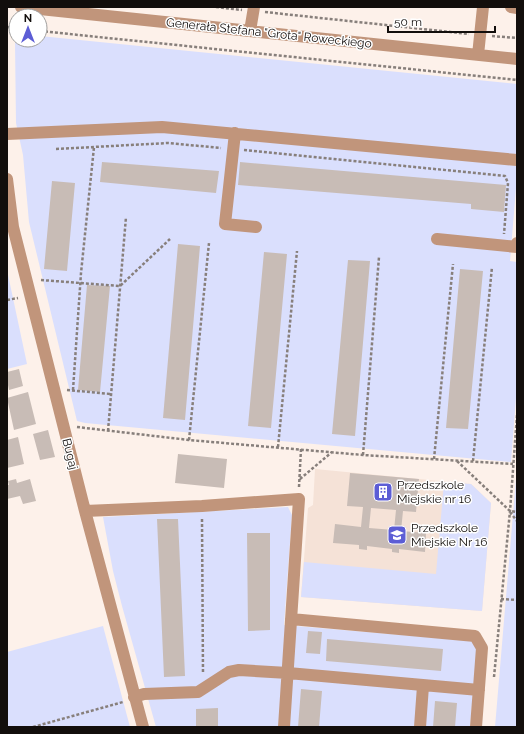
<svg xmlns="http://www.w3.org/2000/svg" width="524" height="734" viewBox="0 0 524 734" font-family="Raleway,sans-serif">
<rect width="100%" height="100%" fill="#fdf1ea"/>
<path fill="#f5e2d7" d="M315,469L471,484L491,503L482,611L301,597L308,508L313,505Z"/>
<path fill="#dadffd" d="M40,36L517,84V176L510,261L517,262V385L511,462L85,423L77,421L29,222L23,155L16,123L15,43L17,40H40Z
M7,270L27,364L7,369Z
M517,467V727H495Z
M444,482L471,484L491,503L482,611L301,597L304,562L436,574Z
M288,507L292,515L284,625L473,641L477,647L470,727H156L122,606L113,571L103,517Z
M103,626L130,727H7V652Z"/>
<path fill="#c8bcb6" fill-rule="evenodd" d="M102,162L219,171L216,193L100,182Z
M240,162L506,185L504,212L471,209V204L238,185Z
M52,181L75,183L67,271L44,269Z
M178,244L200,246L185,420L163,418Z
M264,252L287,254L271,428L248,426Z
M348,260L370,261L355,436L332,434Z
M460,269L483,271L468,429L446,428Z
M87,285L110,286L100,392L78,390Z
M19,369L23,386L9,390L7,380V372Z
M28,392L36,424L14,430L7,398Z
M48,430L55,457L40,460L33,434Z
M18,437L24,464L7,468V440Z
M178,454L227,459L224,488L175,483Z
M350,473L419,479L416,512L403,511L401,531L426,533L425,552L399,549V553L392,552V549L367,546V550L359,549V545L333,543L335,524L361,527L363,507L347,506ZM371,508L396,510L394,530L369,528Z
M16,479L17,483L30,479L36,501L23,504L20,496L7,499V485H9L8,481Z
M157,519H178L185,676L164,677Z
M247,533H270V630L248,631Z
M308,631L322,632L320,654L306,653Z
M327,639L443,649L441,671L326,661Z
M301,689L322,691L319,727H298Z
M435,701L457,703L455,727H433Z
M218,708V727H196V709Z"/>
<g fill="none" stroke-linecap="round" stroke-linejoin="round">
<path stroke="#877f7b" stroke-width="2.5" stroke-dasharray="3 2" stroke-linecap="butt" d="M216,7L242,10
M265,12L469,34
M7,27L16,28
M40,31L517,80
M492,36L517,38
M56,149L168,143L221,148
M244,150L505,176L508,183L504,234
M41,280L120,286L170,239
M7,300L18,298
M67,390L111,394
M73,390L81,273L94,147
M77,427L189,440L363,455L513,464
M108,431L126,217
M189,440L209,243
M278,447L297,251
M363,455L379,257
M434,459L453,264
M457,461L510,511L517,512
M473,461L492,267
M300,479L332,452
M299,487L301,449
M510,512L517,521
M202,519L203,674
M501,599L517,600
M494,677L510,511L517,415
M33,727L123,702"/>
<path stroke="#c1957b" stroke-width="12" d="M21,7L517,59
M511,7L517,8
M250,31L254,7
M478,55L483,7
M235,133L225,224L256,227
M7,134L162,127L517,160
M7,179L13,227L85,511L143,727
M437,239L517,247V243
M85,511L202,506L299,499L284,727
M291,619L475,636L482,648L476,727
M134,697L144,694L198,692L229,672L239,670L288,673L479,690
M420,727L423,686"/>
</g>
<defs>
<symbol id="building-square" viewBox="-11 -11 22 22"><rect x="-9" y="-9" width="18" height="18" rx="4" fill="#5c5dd5" stroke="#fff"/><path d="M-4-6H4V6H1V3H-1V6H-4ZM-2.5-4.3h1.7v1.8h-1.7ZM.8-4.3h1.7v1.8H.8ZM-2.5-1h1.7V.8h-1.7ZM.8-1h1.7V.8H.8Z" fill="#fff"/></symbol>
<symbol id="school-square" viewBox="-11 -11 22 22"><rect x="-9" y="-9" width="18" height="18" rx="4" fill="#5c5dd5" stroke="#fff"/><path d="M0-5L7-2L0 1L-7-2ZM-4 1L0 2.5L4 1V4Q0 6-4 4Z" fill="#fff"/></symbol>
</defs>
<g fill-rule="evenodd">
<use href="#building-square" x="372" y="481" width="22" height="22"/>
<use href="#school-square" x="386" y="524" width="22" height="22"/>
</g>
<g text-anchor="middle" stroke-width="3" stroke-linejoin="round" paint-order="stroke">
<g font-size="12" fill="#120e0c" stroke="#fff">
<text transform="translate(269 33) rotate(6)" y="4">Generała Stefana "Grota" Roweckiego</text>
<text transform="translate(70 454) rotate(76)" y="4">Bugaj</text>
</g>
<g font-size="12" fill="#120e0c" stroke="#fff" text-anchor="start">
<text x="397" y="489">Przedszkole<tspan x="397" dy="14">Miejskie nr 16</tspan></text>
<text x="411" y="532">Przedszkole<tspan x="411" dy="14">Miejskie Nr 16</tspan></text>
</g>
</g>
<rect width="524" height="734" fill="none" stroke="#120e0c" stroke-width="16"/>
<g transform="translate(28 28)"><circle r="19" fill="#ffffff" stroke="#a09f9e"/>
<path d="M0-3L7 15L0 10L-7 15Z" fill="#5c5dd5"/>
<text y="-6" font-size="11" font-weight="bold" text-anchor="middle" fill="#120e0c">N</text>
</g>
<path d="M388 26v6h107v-6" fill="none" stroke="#120e0c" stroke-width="2"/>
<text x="394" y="26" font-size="12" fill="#120e0c" stroke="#ffffff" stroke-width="3" paint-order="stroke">50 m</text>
</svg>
